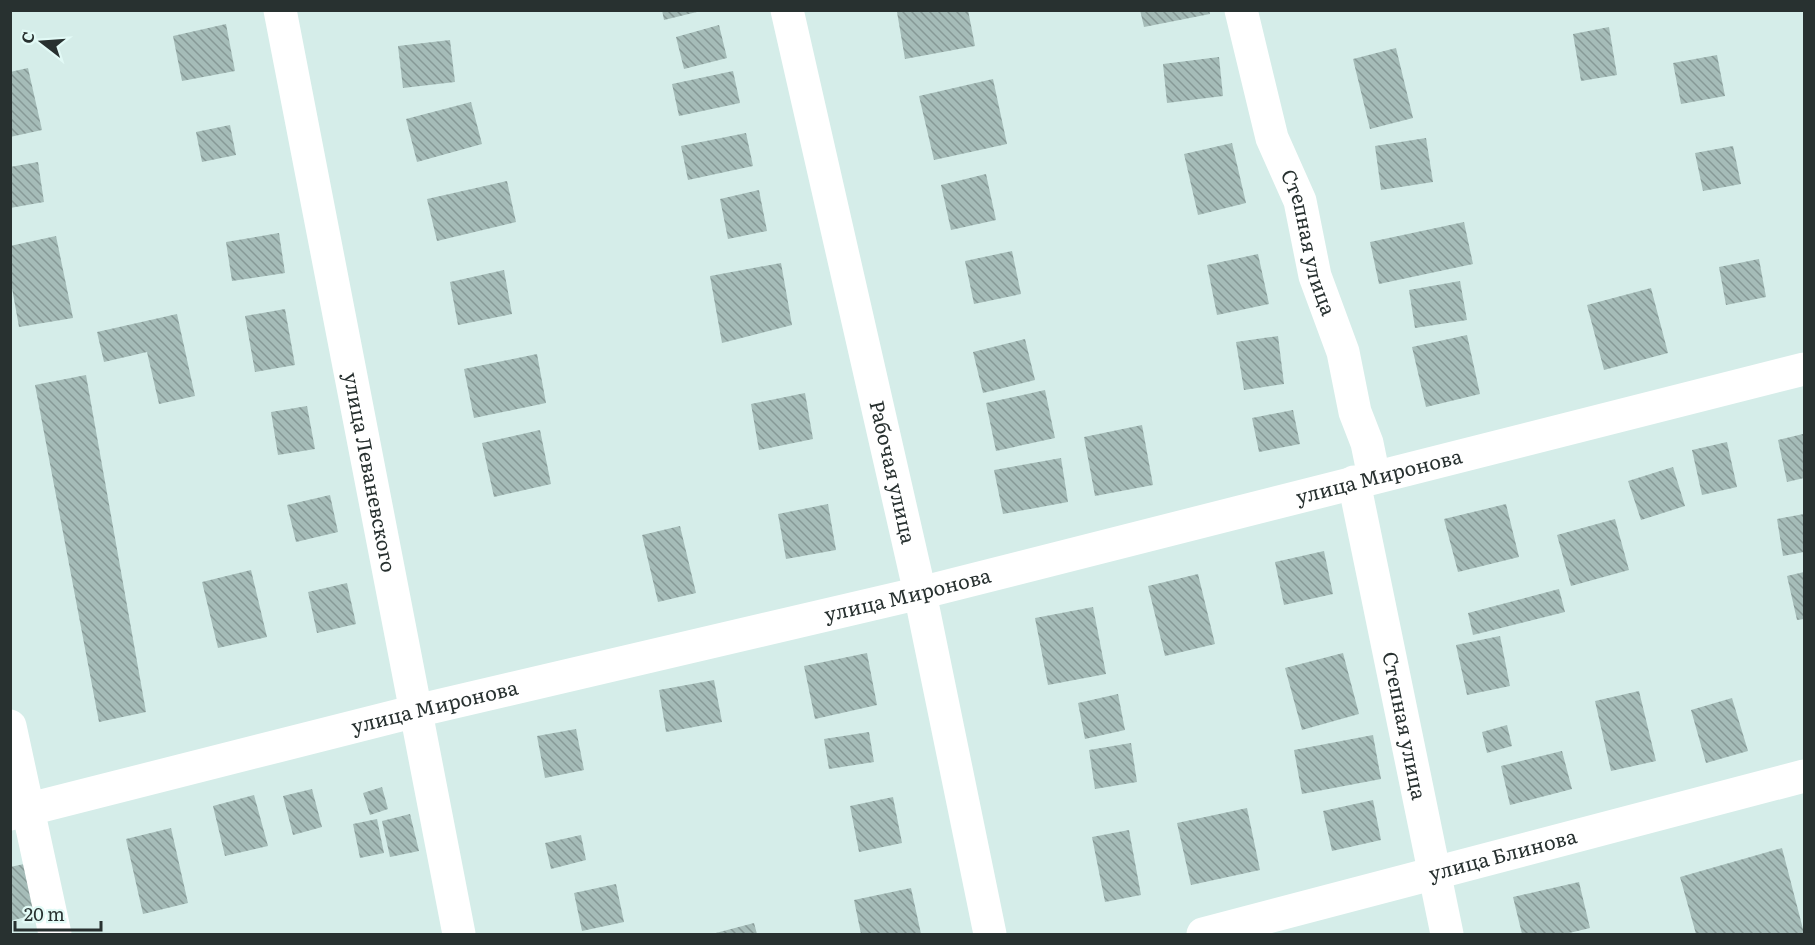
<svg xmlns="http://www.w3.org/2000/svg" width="1815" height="945" viewBox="0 0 1815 945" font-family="Literata,serif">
<defs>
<pattern id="building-back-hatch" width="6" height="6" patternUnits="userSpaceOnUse" patternTransform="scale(1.5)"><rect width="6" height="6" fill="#a5bcb8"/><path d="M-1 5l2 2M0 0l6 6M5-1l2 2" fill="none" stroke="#869996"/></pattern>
</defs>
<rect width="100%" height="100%" fill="#d5ede9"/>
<path fill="url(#building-back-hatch)" d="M662,10H701V11L664,20Z
M906,10H968L975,46L905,59L897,12Z
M1140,10H1209L1210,14L1144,27Z
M226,24L235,71L182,81L173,36Z
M719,25L727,58L684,69L676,37Z
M1609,27L1617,75L1581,81L1573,34Z
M450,40L455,82L403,88L398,46Z
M1396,48L1413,118L1370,129L1353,59Z
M1717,55L1725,96L1681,104L1673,63Z
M1219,57L1223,96L1167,103L1163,64Z
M28,68L42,130L10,137V72Z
M733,71L740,103L679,116L672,84Z
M993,79L1007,144L934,160L919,96Z
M471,102L482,144L417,162L406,119Z
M230,125L236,155L202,162L196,132Z
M746,133L753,166L688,180L681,146Z
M1426,138L1433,182L1381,190L1375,146Z
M1232,143L1246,203L1198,215L1184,154Z
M1733,146L1741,184L1703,191L1695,153Z
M38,162L44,202L10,208V167Z
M986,174L996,220L951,230L941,185Z
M507,181L516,222L437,241L427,199Z
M759,190L767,231L728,239L720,199Z
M1464,222L1473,264L1379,284L1370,242Z
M279,233L285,273L232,281L226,242Z
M56,236L73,318L19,327L10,277V246Z
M1012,251L1021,294L974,304L965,261Z
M1258,254L1269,304L1217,315L1207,265Z
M1759,259L1766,297L1726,305L1719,267Z
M781,263L792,325L722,343L710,276Z
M504,270L512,314L458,325L450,282Z
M1460,281L1467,320L1415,328L1409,290Z
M1651,288L1668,353L1604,370L1587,305Z
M285,309L295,365L255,372L245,316Z
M177,314L195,396L159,404L147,352L104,362L97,332Z
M1467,335L1480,394L1426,407L1412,347Z
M1278,336L1284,384L1244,390L1236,342Z
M1025,339L1035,380L983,393L973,352Z
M537,354L546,403L474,418L464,369Z
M86,375L146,712L99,722L35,385Z
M1045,390L1055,438L996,451L986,403Z
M805,393L813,439L759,450L751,404Z
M307,406L315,449L278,455L271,412Z
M1293,410L1300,444L1259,452L1252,418Z
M1142,425L1153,485L1095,496L1084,437Z
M540,430L551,484L494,497L482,443Z
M1803,434L1804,443V478L1787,482L1778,440Z
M1727,442L1737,487L1702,495L1692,450Z
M1061,458L1068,502L1003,514L994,470Z
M1673,467L1685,506L1641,520L1628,481Z
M330,495L338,532L296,542L287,505Z
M828,504L836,550L786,559L778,514Z
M1506,504L1519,557L1458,572L1444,519Z
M1804,514V552L1783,556L1777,519Z
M1615,519L1629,570L1571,586L1557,535Z
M680,526L696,593L658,602L642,535Z
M1324,551L1333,594L1284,605L1275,562Z
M251,570L267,637L218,648L202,582Z
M1804,572V619L1797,620L1787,576Z
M1198,574L1215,644L1165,656L1148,586Z
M347,583L356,624L317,633L308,592Z
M1559,589L1565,612L1473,635L1468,613Z
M1093,607L1106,674L1048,685L1035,618Z
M1500,636L1510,686L1467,695L1456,645Z
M867,653L877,705L815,719L804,666Z
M1343,653L1359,714L1302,730L1285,668Z
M714,680L722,722L666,732L659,690Z
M1639,691L1656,761L1611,771L1595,701Z
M1118,694L1125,730L1085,739L1078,703Z
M1732,698L1748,751L1706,763L1691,710Z
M1507,725L1512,746L1487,753L1482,732Z
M576,729L584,770L545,778L537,736Z
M869,732L874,762L829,769L824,739Z
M1373,735L1381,779L1302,794L1294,750Z
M1131,743L1137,782L1095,789L1089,750Z
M1562,751L1572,789L1510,805L1501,766Z
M382,787L388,809L370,815L363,793Z
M312,789L322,827L293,835L283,796Z
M254,795L268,846L225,856L213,806Z
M893,797L902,843L859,852L850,806Z
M1373,800L1381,840L1332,851L1323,811Z
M1247,808L1260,870L1191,885L1177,823Z
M410,814L419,851L390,857L382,821Z
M377,819L384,853L360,858L353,824Z
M171,828L188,903L143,914L126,839Z
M1129,830L1141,895L1105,902L1092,837Z
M581,835L586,860L551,869L545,843Z
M1782,848L1804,933L1696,934L1680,877Z
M29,863L41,913L10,921V867Z
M1579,882L1590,928L1565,934H1522L1513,897Z
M616,884L624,922L582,931L574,893Z
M911,888L921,934H861L854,900Z
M754,923L757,934H712Z"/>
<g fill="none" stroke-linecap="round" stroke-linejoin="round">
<g stroke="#fff" stroke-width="33">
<path id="s1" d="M280,10L459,934"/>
<path id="s2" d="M787,10L920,593L990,934"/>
<path id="s3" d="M1241,10L1272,138L1300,201L1315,276L1343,352L1355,412L1367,443L1374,477"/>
<path id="s4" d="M1354,482L1447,934"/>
<path d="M10,726L55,934"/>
<path id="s5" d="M10,814L416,711L920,593L1804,369"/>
<path id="s6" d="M1203,934L1804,776"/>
</g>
</g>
<g text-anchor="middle" stroke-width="4.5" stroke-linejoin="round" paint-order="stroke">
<g font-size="20" fill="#283130" stroke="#e2faf6">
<text dy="7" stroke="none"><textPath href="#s3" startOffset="243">Степная улица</textPath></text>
<text dy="7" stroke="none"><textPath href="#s1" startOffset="471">улица Леваневского</textPath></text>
<text dy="7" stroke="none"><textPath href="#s2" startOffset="474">Рабочая улица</textPath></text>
<text dy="7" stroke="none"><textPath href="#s5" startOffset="1410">улица Миронова</textPath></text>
<text dy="7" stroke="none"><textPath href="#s5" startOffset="924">улица Миронова</textPath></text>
<text dy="7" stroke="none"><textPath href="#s5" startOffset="438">улица Миронова</textPath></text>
<text dy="7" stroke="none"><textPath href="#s4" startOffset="249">Степная улица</textPath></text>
<text dy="7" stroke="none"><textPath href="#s6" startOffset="310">улица Блинова</textPath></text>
</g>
</g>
<rect width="1815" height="945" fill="none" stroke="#283130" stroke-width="24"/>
<g transform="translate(42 42) rotate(287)" stroke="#e2faf6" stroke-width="4.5" paint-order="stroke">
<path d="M0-4.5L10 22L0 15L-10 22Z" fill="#283130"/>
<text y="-9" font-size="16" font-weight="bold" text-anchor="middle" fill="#283130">С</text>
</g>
<path d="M15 921v9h86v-9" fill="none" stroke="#283130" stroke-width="3"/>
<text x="24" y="921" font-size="18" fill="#283130" stroke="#e2faf6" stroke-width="4.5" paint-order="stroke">20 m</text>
</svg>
